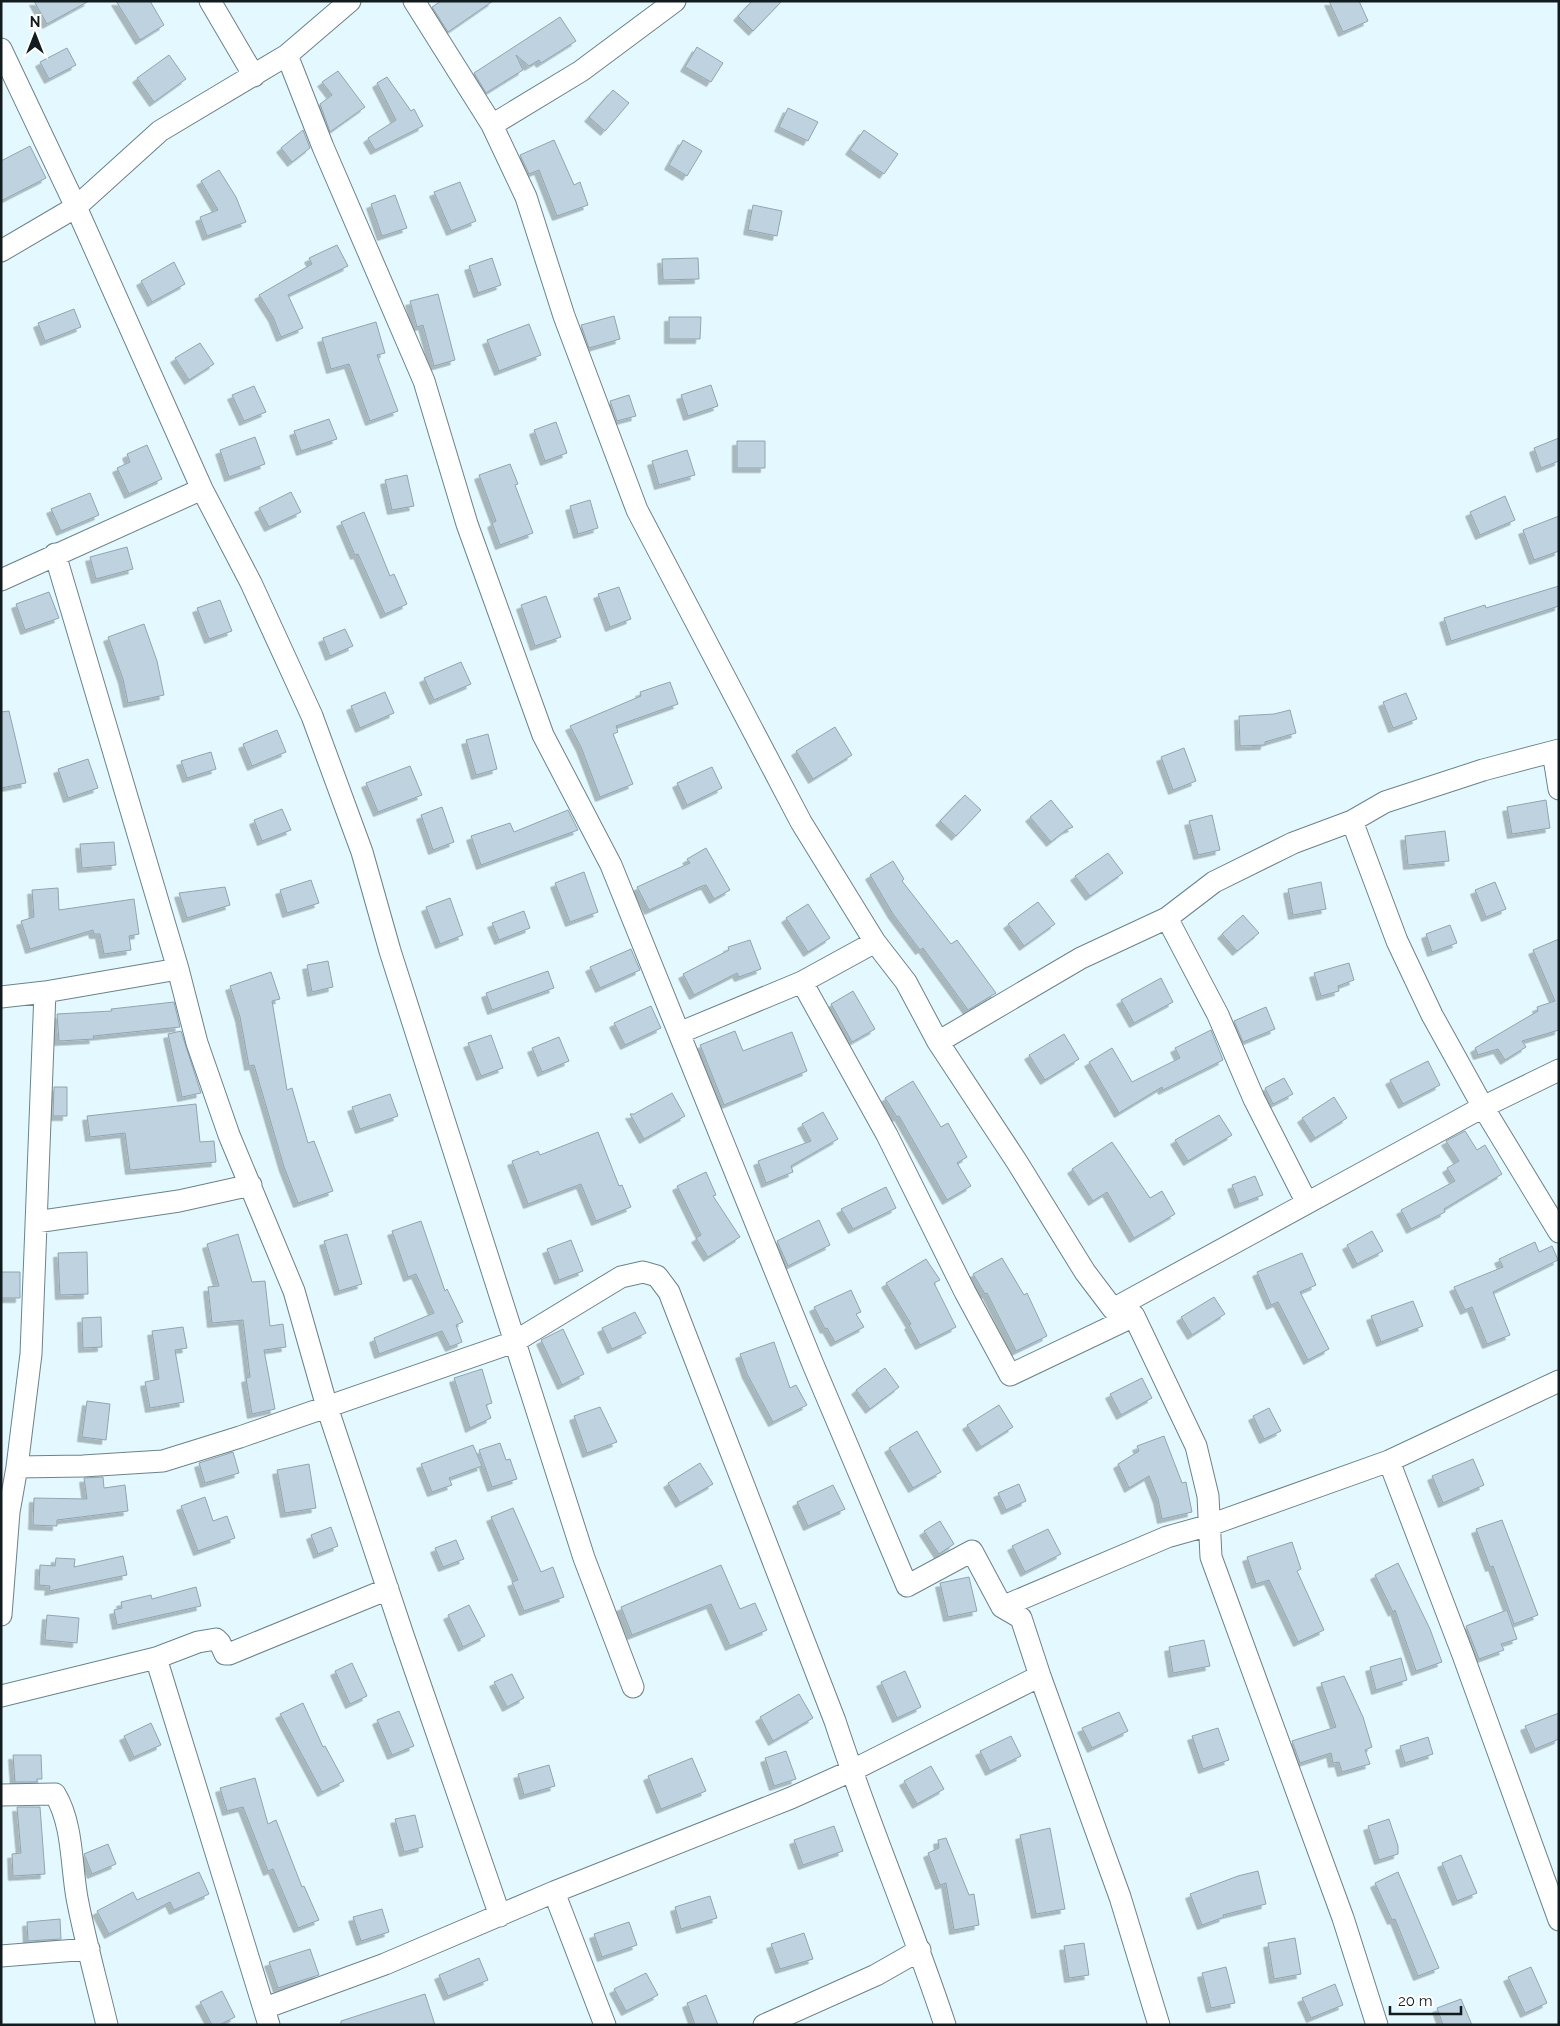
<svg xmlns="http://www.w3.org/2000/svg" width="1560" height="2026" viewBox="0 0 1560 2026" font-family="Raleway,sans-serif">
<defs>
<filter id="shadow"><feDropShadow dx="-4.5" dy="4.5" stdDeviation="0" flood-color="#0004"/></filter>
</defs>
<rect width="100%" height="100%" fill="#e4f9ff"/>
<path fill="#bed2e0" stroke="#91a4b2" filter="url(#shadow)" d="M34,1H89L47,24Z
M116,1H150L164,25L140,40Z
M441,1H493L448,32L432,7Z
M752,1H782L753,31L738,16Z
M1329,1H1359L1368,21L1343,32Z
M560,17L576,41L541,63L539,60L529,66L516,55L523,70L486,93L474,73Z
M697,47L723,63L711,82L685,67Z
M67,48L76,65L49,79L40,62Z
M169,55L186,79L154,102L137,78Z
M338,71L365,107L330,132L320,104L332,95L322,82Z
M387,77L411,111L414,109L423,126L375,150L368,138L396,120L377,83Z
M613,90L629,103L605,131L589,117Z
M788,108L818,122L808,141L779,127Z
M303,130L310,148L292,162L281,148Z
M864,130L898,154L884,174L850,150Z
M554,140L574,185L580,182L588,205L557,216L539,170L529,174L520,155Z
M683,140L702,151L687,176L669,165Z
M30,146L46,178L1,201V161Z
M219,170L236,197L246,222L207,236L200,217L218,210L201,181Z
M460,182L476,221L451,231L434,192Z
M395,195L407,228L382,236L371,204Z
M753,205L782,211L777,236L748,230Z
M337,245L348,266L288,295L303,328L281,337L273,317L259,295L312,264L309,258Z
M492,258L501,285L478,293L469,266Z
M698,258L699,279L663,280L662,259Z
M174,262L185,284L152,302L141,281Z
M438,294L455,360L434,366L423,325L417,327L410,301Z
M74,309L81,327L45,341L38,323Z
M614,316L620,339L589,348L581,325Z
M669,317H701L700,339H669Z
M376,322L385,353L377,355L398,411L370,421L349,364L331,369L322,338Z
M529,324L541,355L499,371L487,340Z
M200,343L214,364L189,380L175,358Z
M711,385L718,406L688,416L681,395Z
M254,386L266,412L244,421L232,395Z
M629,395L636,416L617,421L610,401Z
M329,419L337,439L301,451L294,431Z
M556,422L567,453L545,461L534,430Z
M255,437L265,464L229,477L220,450Z
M1559,438V461L1541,468L1534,448Z
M737,441H765V468H737Z
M147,445L162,479L129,494L117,468L130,462L127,454Z
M687,450L695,475L659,485L652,461Z
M510,464L518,484L515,485L533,533L500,545L492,523L496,521L479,475Z
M407,475L414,506L392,510L385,480Z
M291,492L301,512L269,527L259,508Z
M90,493L99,515L61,531L51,509Z
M1505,496L1515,520L1480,535L1470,512Z
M590,500L598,528L578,534L570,506Z
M364,512L390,576L394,574L407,604L385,614L358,554L355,555L341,522Z
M1559,516V551L1534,560L1523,530Z
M127,547L133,569L96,579L90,557Z
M1559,586V606L1451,641L1444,618L1485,605L1486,608Z
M619,587L631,619L610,627L598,594Z
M49,592L59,618L25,630L16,604Z
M546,596L561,637L535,646L521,605Z
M220,600L232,631L209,639L197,608Z
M144,624L157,661L164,695L128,703L123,679L108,637Z
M345,629L353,646L330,656L323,638Z
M461,662L471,684L434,700L424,678Z
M670,682L678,704L616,726L618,732L613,734L633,784L600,797L581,747L570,726L641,696L640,692Z
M385,692L394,713L360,728L351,706Z
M1406,693L1417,719L1393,728L1383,702Z
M1290,710L1296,733L1265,742V745L1240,746L1239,716L1274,714Z
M9,711L26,783L1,788V712Z
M835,727L852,755L813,779L796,751Z
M277,730L286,752L252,766L243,744Z
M488,734L497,769L476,775L466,740Z
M1184,748L1196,781L1173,790L1161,757Z
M211,752L216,769L187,778L181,761Z
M88,759L98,788L68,798L58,769Z
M410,766L422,795L378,812L366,783Z
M712,767L722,788L687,805L677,783Z
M965,795L981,810L956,836L940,821Z
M1051,800L1073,827L1066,830L1051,842L1030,817Z
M1546,800L1550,828L1512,834L1507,807Z
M442,807L454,842L433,850L421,815Z
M282,809L291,830L262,841L254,820Z
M568,810L578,830L481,865L471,836L510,823L514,832Z
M1212,815L1220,850L1198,855L1189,821Z
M1445,831L1449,861L1408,865L1405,836Z
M114,842L116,865L82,868L80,844Z
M706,848L730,890L714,899L706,885L702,886L649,910L637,887L690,863L687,859Z
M1108,853L1123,873L1090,896L1075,876Z
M893,861L904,879L902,881L951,944L957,940L996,993L968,1010L923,948L920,950L893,914L870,875Z
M584,872L598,912L570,922L555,883Z
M311,880L319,903L287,913L280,890Z
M1321,882L1326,909L1293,915L1288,889Z
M1495,882L1506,909L1486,917L1475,890Z
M225,887L230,905L187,918L179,893Z
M58,888L59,910L134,899L139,934L129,936L131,950L104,954L100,934H94L93,930L30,949L21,921L34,917L32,890Z
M450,898L463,935L440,944L426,907Z
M1038,902L1055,924L1024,946L1008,924Z
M808,904L830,938L808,952L786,918Z
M524,911L530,928L499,940L492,923Z
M1243,915L1259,933L1237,951L1222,934Z
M1450,925L1457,943L1432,952L1426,934Z
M1559,939V1030L1522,1041L1526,1047L1505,1060L1498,1049L1478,1055L1475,1048L1538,1011L1537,1007L1555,1001L1533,950Z
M750,940L761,969L739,977L737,973L694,995L683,974L729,950L728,947Z
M631,949L640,970L600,988L590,967Z
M328,961L333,987L312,992L307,965Z
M1349,963L1354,980L1338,986L1339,991L1321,996L1314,973Z
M548,971L554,988L492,1010L486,993Z
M271,972L280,999L272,1001L287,1090L292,1088L308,1143L314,1141L333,1191L298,1203L284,1167L254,1065L249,1066L240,1017L230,986Z
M1161,978L1173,1002L1134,1023L1121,1000Z
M853,991L875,1029L852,1042L831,1004Z
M174,1002L180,1027L93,1036L94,1039L59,1041L57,1014L112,1011L111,1009Z
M651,1006L661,1028L625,1045L614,1023Z
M1266,1007L1275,1029L1243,1042L1234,1021Z
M1211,1030L1223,1060L1163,1090L1162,1087L1119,1113L1089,1062L1112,1048L1132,1082L1180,1058L1175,1048Z
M181,1031L201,1093L182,1097L168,1034Z
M735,1031L743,1051L792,1032L807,1071L724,1105L700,1045Z
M1064,1034L1079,1059L1045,1080L1029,1055Z
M491,1035L503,1068L481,1076L468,1043Z
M559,1037L569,1061L542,1072L532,1048Z
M1428,1061L1440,1085L1403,1104L1390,1080Z
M1284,1078L1293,1094L1273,1104L1265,1088Z
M913,1081L941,1127L948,1123L967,1157L957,1163L971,1186L947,1200L899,1116L897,1117L885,1098Z
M54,1087H67V1116H53Z
M672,1093L685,1116L644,1139L630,1114H634Z
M390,1094L398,1116L360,1129L352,1107Z
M1334,1097L1347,1118L1315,1138L1302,1118Z
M196,1104L200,1142L214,1141L216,1162L130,1170L125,1133L90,1137L87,1116Z
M823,1112L838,1139L791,1166L793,1172L766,1183L758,1161L811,1141L802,1124Z
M1219,1115L1232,1135L1188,1161L1175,1140Z
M1465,1131L1477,1150L1485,1145L1502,1174L1444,1209L1445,1212L1411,1229L1401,1210L1455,1181L1447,1168L1459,1161L1446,1141Z
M598,1132L619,1186L622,1185L631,1207L596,1221L581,1184L528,1204L512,1161L538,1151L540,1155Z
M1112,1142L1150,1198L1162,1191L1175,1214L1134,1238L1107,1192L1093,1201L1072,1169Z
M706,1172L716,1195L713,1196L740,1237L708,1257L696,1238L701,1235L677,1186Z
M1255,1176L1263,1195L1239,1204L1232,1185Z
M886,1187L896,1208L853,1229L841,1209Z
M819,1220L830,1245L788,1266L777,1241Z
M421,1221L445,1291L447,1289L463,1322L456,1325L462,1342L450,1347L442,1331L379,1354L374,1338L434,1313L416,1274L408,1277L392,1231Z
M1372,1231L1383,1251L1357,1264L1347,1245Z
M238,1234L252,1282L265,1281L270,1326L283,1324L286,1347L264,1350L275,1409L252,1414L246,1378L250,1377L243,1320L212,1323L208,1287L219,1286L207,1244Z
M347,1234L362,1284L339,1291L324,1241Z
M571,1240L583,1271L559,1280L547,1249Z
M1535,1242L1539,1252L1552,1246L1558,1260L1493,1292L1510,1335L1487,1344L1472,1307L1465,1310L1454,1287L1503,1267L1499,1259Z
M87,1252L88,1294L60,1295L58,1253Z
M1302,1253L1316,1285L1300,1292L1329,1349L1308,1360L1278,1302L1271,1305L1257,1272Z
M1002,1258L1024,1295L1027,1293L1047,1336L1016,1351L987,1293L985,1294L973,1274Z
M926,1259L940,1280L934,1283L956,1327L920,1345L909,1325L911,1324L886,1283Z
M1,1272H20V1298H1Z
M851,1290L861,1312L856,1314L864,1327L835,1342L827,1328L825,1329L814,1307Z
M1214,1297L1225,1314L1192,1335L1181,1317Z
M1413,1301L1423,1326L1381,1342L1371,1316Z
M635,1312L646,1333L612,1349L602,1328Z
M101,1317L102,1347L83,1348L82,1318Z
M183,1327L187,1348L175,1350L184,1402L150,1408L145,1382L159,1379L152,1331Z
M563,1329L584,1374L562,1385L541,1340Z
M774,1342L790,1388L796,1385L807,1405L773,1422L747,1374L740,1354Z
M885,1368L899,1387L870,1409L856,1390Z
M482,1369L492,1403L486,1405L491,1418L470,1428L454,1378Z
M1142,1378L1152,1398L1121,1415L1110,1394Z
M87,1401L110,1404L106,1440L82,1437Z
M999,1405L1013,1427L981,1447L967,1425Z
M600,1407L617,1442L587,1453L574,1416Z
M1269,1408L1281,1431L1264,1439L1253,1416Z
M917,1431L941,1472L913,1488L889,1448Z
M1164,1436L1182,1483L1186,1482L1192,1512L1162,1519L1158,1499L1149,1476L1129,1488L1118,1464L1139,1451L1137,1446Z
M500,1443L506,1460L510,1459L517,1479L492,1487L479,1450Z
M473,1445L482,1466L449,1478L452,1485L432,1492L421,1464Z
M233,1452L239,1473L205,1483L199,1463Z
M1473,1459L1484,1485L1443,1503L1432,1476Z
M700,1463L713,1484L680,1503L668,1483Z
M309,1464L316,1508L285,1513L277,1470Z
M103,1477L104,1488L125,1485L128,1511L57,1520V1526L33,1525L34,1498L87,1499L84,1478Z
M1019,1484L1026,1501L1006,1510L998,1493Z
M833,1485L845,1509L808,1526L797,1502Z
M205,1497L213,1521L227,1516L235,1538L198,1551L181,1506Z
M513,1508L541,1572L553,1567L564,1597L524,1611L512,1582L518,1580L491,1517Z
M1502,1520L1538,1615L1514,1624L1493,1566L1490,1567L1476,1529Z
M940,1521L954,1544L939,1554L924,1531Z
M331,1527L338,1546L318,1554L311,1535Z
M1048,1529L1061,1554L1025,1572L1012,1546Z
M456,1540L464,1559L443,1567L435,1548Z
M1292,1542L1301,1569L1297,1571L1324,1630L1298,1642L1269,1580L1256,1584L1247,1557Z
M123,1556L127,1575L49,1591L50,1586L39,1585L40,1565L55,1566L56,1558L75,1559L74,1567Z
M1398,1563L1430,1629L1442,1662L1416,1671L1395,1610L1393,1612L1375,1575Z
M721,1565L740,1609L755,1603L767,1630L730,1646L711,1604L632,1635L621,1607Z
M969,1577L977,1611L948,1617L940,1583Z
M196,1587L201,1606L117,1625L114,1610L122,1608L121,1602L151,1595L152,1599Z
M469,1605L485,1636L463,1647L448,1615Z
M1507,1610L1517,1639L1501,1644L1504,1650L1479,1659L1466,1626Z
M47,1615L79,1618L77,1643L45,1640Z
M1204,1640L1210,1666L1173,1673L1169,1647Z
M1401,1658L1407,1680L1376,1690L1370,1667Z
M352,1663L367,1696L350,1704L335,1671Z
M905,1671L921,1707L897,1718L881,1682Z
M512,1674L524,1698L507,1707L494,1682Z
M1344,1676L1363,1717L1372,1747L1365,1750L1370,1764L1342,1772L1339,1762L1333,1763L1331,1753L1300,1763L1292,1741L1336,1727L1321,1683Z
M799,1694L813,1718L773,1741L760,1717Z
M303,1703L323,1747L325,1746L344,1781L322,1792L280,1714Z
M399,1711L414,1746L392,1755L377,1720Z
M1119,1712L1128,1731L1092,1748L1082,1728Z
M1559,1713V1739L1535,1749L1525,1726Z
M151,1723L161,1745L134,1757L124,1736Z
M1218,1728L1229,1760L1203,1769L1192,1736Z
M1011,1736L1021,1756L990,1771L980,1751Z
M1428,1737L1433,1754L1405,1763L1400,1746Z
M786,1751L796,1779L774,1786L765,1758Z
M13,1755H41L42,1779H37V1782H15Z
M692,1758L706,1791L661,1809L648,1776Z
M549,1765L555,1786L524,1795L518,1774Z
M931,1766L944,1789L917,1804L904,1781Z
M255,1778L268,1824L276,1820L302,1887L304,1886L319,1920L298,1928L273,1869L268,1871L243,1807L227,1811L220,1788Z
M17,1807H40L45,1874L13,1876L12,1854L21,1853Z
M415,1815L423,1847L404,1852L395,1819Z
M1389,1819L1398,1846V1854L1379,1860L1368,1826Z
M834,1826L843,1851L803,1865L794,1840Z
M1050,1828L1065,1909L1036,1914L1020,1835Z
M946,1838L969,1895L974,1894L979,1925L954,1930L946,1883L940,1885L928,1853L939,1848L938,1840Z
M108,1844L116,1864L92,1874L84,1854Z
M1461,1855L1477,1893L1457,1901L1442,1863Z
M1258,1871L1266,1904L1223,1915L1224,1917L1202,1925L1190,1894L1238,1876Z
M199,1872L209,1894L174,1910L170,1902L109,1934L97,1911L133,1892L137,1900Z
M1398,1872L1439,1968L1418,1976L1395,1919L1392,1920L1375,1883Z
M710,1896L717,1918L681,1929L675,1907Z
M382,1909L389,1932L361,1941L353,1917Z
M60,1919L61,1939L28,1941L27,1922Z
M629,1922L637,1945L602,1957L594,1934Z
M804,1933L813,1959L780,1969L771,1944Z
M1295,1938L1301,1974L1274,1979L1268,1943Z
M1084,1943L1089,1975L1069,1978L1064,1946Z
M310,1949L319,1975L278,1988L269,1962Z
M479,1958L488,1980L448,1996L439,1975Z
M1226,1967L1235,2003L1211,2008L1202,1973Z
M1531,1967L1547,2003L1525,2013L1508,1977Z
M646,1973L658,1995L626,2011L614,1989Z
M1335,1984L1343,2005L1311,2018L1302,1998Z
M222,1991L235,2017L219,2025H212L200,2002Z
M425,1994L435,2025H341V2021Z
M706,1995L718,2025H695L687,2003Z
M1461,1999L1472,2025H1443L1437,2008Z"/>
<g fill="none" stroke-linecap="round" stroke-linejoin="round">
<defs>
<path id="minor" d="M210,1L254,76
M414,1L492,125L526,197L564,316L637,510L801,822L875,942L906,982L938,1042L1017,1162L1085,1272L1113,1309L1134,1316L1196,1446L1208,1496L1211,1557L1343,1918L1377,2025
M1,49L76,207L202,489L251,583L312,716L362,852L390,951L584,1558L633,1687
M287,55L323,147L424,381L467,524L543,735L611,865L812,1362L907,1586L972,1551L1002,1607L1021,1618L1040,1676L1120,1897L1159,2025
M492,125L581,71L675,1
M1,251L76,207L160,131L287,55L350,1
M55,554L178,969L197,1043L229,1135L294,1291L327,1407L403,1635L500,1916
M1,580L202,489
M1553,752L1559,789
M1352,821L1397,941L1432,1015L1483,1107L1559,1232
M1167,918L1218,1015L1254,1099L1307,1203
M802,982L887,1135L965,1292L1010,1375L1134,1316
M1,997L45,992L178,969
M679,1033L802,982L875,942
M938,1042L1081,958L1167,918L1214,882L1293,843L1352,821L1385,802L1483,770L1559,750
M36,1222L179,1201L251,1185
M1113,1309L1483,1107L1559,1070
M1389,1461L1463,1655L1559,1920
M17,1467L83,1466L163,1461L240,1437L514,1342L621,1277L643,1272L657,1276L669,1292L835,1721C868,1823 911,1922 945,2025
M1002,1607L1167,1537L1210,1525L1389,1461L1559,1381
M1,1615L9,1512L17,1467L31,1354L45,992
M156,1658L269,2025
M1,1696L156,1658L198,1642L216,1639L220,1643L225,1654H229L388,1589
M1,1795L55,1794C73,1824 71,1864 77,1898C85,1940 97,1983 107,2025
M554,1892L605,2025
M1,1956L89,1949
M265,2008L385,1964L554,1892L791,1798L851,1771L1040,1676
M764,2025L876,1975L920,1950"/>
</defs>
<use href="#minor" stroke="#6b8389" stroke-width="23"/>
<use href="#minor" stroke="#fff" stroke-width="21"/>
</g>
<rect width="1560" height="2026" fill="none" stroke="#121b1e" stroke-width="5"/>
<g transform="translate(35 35)" stroke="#ffffff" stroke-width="4" paint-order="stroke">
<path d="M0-4L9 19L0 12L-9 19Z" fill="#121b1e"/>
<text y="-8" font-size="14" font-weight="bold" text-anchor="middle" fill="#121b1e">N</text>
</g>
<path d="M1390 2006v8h71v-8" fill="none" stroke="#121b1e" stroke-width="2.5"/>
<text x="1398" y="2006" font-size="15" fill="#121b1e" stroke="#ffffff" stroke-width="4" paint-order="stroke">20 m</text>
</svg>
